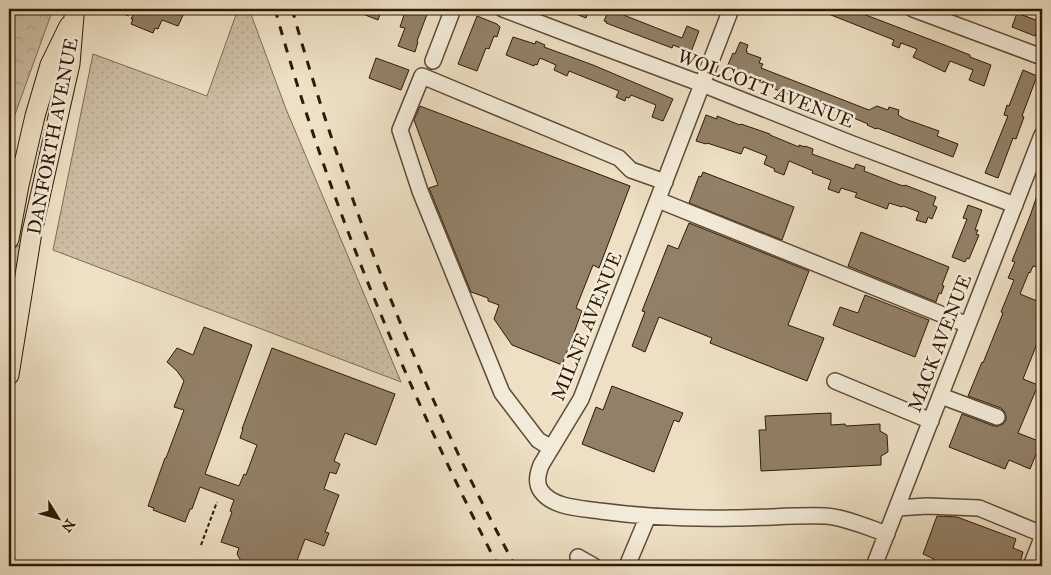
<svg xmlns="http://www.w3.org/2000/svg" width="1051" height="575" viewBox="0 0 1051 575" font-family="'IM FELL Great Primer',serif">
<defs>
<pattern id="grass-dots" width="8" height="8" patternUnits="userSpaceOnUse" patternTransform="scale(1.25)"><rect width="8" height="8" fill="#cdbea4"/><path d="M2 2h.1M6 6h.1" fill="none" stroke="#b0a38c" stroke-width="1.8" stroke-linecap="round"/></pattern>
<pattern id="forest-crowns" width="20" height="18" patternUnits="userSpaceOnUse" patternTransform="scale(1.25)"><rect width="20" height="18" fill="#cdbea4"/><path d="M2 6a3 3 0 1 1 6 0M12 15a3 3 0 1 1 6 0" fill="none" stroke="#b0a38c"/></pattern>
</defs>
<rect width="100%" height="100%" fill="#ede0c4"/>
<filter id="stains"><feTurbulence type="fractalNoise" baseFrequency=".004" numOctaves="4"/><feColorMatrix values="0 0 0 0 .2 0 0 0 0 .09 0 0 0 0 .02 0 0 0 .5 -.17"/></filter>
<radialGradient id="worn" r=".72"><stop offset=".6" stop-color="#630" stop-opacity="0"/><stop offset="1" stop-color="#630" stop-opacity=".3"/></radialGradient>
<path fill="url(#grass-dots)" stroke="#7e6c54" d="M238,9H249L286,109L401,382L53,250L93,54L207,96Z
M25,241L9,345V278L14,250L16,247Z"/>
<path fill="url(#forest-crowns)" stroke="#7e6c54" d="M9,9H53L9,131Z"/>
<path fill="#928068" stroke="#2f1905" d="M130,9H181L180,12L184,13L178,26L162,20L158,29L155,28L153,33L131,24L133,19H131L133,15Z
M350,9H382L378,20Z
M406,9H429L417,41L418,42L415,52L398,46L405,28L400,27Z
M563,9H589L586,18Z
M609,9H622L621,14L682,38L687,26L699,31L691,52L673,45L672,48L606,23L607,22L604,21Z
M816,9H850L942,44L970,55V57L991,65L984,86L969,80L973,70L950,61L945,72L913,57L917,49L901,43L899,48L892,45L894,40Z
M1017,13L1041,22L1035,36L1012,27Z
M477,16L497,24L500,27L497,37L494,36L489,49L486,48L477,71L458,64Z
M513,37L535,44L536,41L545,45L544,47L593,65L673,99L663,121L652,117L656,105L631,95L629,98L626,97L625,101L616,97L619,91L569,71L567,76L554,70L556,65L540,58L537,65L535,64L534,66L506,55Z
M740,42L748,45L746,51H747V53L761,58L759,63L763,64L761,68L869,110L877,106L888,110L889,107L899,110L898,115L905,119L939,131L937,136L958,144L953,157L877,128L876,129L867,125L868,124L844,114L796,96L790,94V95L744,77V73L727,67L733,53L735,54Z
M376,58L409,70L401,90L369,78Z
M1023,70L1037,76L1022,116L1024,117L1016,139L1013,138L998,178L985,173L1008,116L1004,115L1007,105L1009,106Z
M420,106L630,186L599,268L593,265L576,308L582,311L562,365L512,345L494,319L499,305L488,301V298L471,292L429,188L438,185L414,120Z
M706,115L717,119V116L740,125L741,124L770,134V135L799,147V145L805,147V146L813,149L812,154L854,169L856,164L865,167L864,171L900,185L905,186V185L936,197L933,205L937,207L932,219L928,217L926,223L916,220L919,212L903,206L902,207L889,203L887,209L855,197L857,193L841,188L839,193L828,189L831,180L812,173L813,171L789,161L784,175L774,171L775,169L764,164L767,156L744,147L741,154L707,143L706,144L696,141Z
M703,172L794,207L782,240L689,203L699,176L701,177Z
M1041,184L1042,185V236L1039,245L1042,246V260L1039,259L1036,267L1033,266L1030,273L1029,272L1020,294L1042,303V331L1023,379L1038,385L1018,433L1041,442L1030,469L1009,460L1005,469L949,447L962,414L994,426H998L1003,424L1006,420V416L1004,411L1001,408L968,396L982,362L983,363L1003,313L1001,312L1014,280L1008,278L1015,262L1012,261L1030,216Z
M968,205L982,210L975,230H978L976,234L979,235L969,259L967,258L965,262L952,257L967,219L963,218Z
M689,223L809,271L788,325L824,338L807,381L710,343L712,338L659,317L645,352L632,346L645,312L642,311L668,245L678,249Z
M861,232L949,267L942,285L944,286L941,294L939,293L936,302L848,266Z
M865,295L929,320L915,357L833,325L840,307L858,313Z
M204,327L252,345L205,474L239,486L244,474L246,475L257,445L240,438L243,429H242L272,348L395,394L376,445L345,433L334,461L340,464L336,474L330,472L324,489L339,495L325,532L329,533L324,546L305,539L295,566H247L241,561L237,554L239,548L221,542L232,512L230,511L234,500L200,487L192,509H190L185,522L153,510L154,508L148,506L165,458H166L184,410L174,407L184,381L177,371L167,362L177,348L193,355Z
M612,386L683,413L679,422L674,420L654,472L582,444L596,407L603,410Z
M831,413V425L845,424L846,426L880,424V431L887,435L888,452L881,456V465L761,471L759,430H766L765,416Z
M937,516L957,517L1016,539L1013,548L1023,552L1019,566L1008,562L1007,566H931L934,559L923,554Z"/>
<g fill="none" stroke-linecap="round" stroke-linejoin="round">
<defs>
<path id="minor" d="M503,9L579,38L702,84L850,143L1015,205
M731,9L581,399L541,465C538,473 535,483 541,491C553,508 581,508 600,511C645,517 689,519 734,518C764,518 795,515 825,516C845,517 869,528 887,534
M913,9L1042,57
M433,61L453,9
M9,183L15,169L22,162
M658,200L968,325
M835,381L931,421
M941,396L997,417
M551,448L538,440L502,393L420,191L400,130L422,76L619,158L631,170L665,182
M897,508L927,506L979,508L1042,534
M578,557L594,566
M627,566L648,516
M874,566L1042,135
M1031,566L1042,538"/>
<path id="major" d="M9,239L19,185L35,116L50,65L69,26
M9,375L32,232L70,64L74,16"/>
</defs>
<use href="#minor" stroke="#5e4b35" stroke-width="18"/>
<use href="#major" stroke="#2f1905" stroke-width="21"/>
<path stroke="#2f1905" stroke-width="2" stroke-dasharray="4 2.5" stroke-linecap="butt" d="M113,9L130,16
M201,545L217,502"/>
<use href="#minor" stroke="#f3ebd9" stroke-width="15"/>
<use href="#major" stroke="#ede0c4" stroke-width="19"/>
<path stroke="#2f1905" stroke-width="3" stroke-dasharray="9 9" stroke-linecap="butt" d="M275,9C329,204 406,387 498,566
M292,9C334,158 388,304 454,445C473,486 494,526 515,566"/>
</g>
<g text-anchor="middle" stroke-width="5" stroke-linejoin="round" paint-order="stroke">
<g font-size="19" fill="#2f1905" stroke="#f3ebd9">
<text transform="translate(766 88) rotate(21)" y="7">WOLCOTT AVENUE</text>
<text transform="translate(52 136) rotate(-79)" y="7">DANFORTH AVENUE</text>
<text transform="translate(586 326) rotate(-68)" y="7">MILNE AVENUE</text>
<text transform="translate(939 343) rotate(-69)" y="7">MACK AVENUE</text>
</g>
</g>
<rect width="1051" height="575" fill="none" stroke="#ede0c4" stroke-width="30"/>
<rect x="10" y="10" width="1031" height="555" fill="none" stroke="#2f1905" stroke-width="2.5"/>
<rect x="15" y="15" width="1021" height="545" fill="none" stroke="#2f1905"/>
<g transform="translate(58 518) rotate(127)" stroke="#f3ebd9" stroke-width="4" paint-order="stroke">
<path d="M0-4L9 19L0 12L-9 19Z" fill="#2f1905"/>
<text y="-8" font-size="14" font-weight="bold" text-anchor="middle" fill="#2f1905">N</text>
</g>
<rect width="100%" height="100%" filter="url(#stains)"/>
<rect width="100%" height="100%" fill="url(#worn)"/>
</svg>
